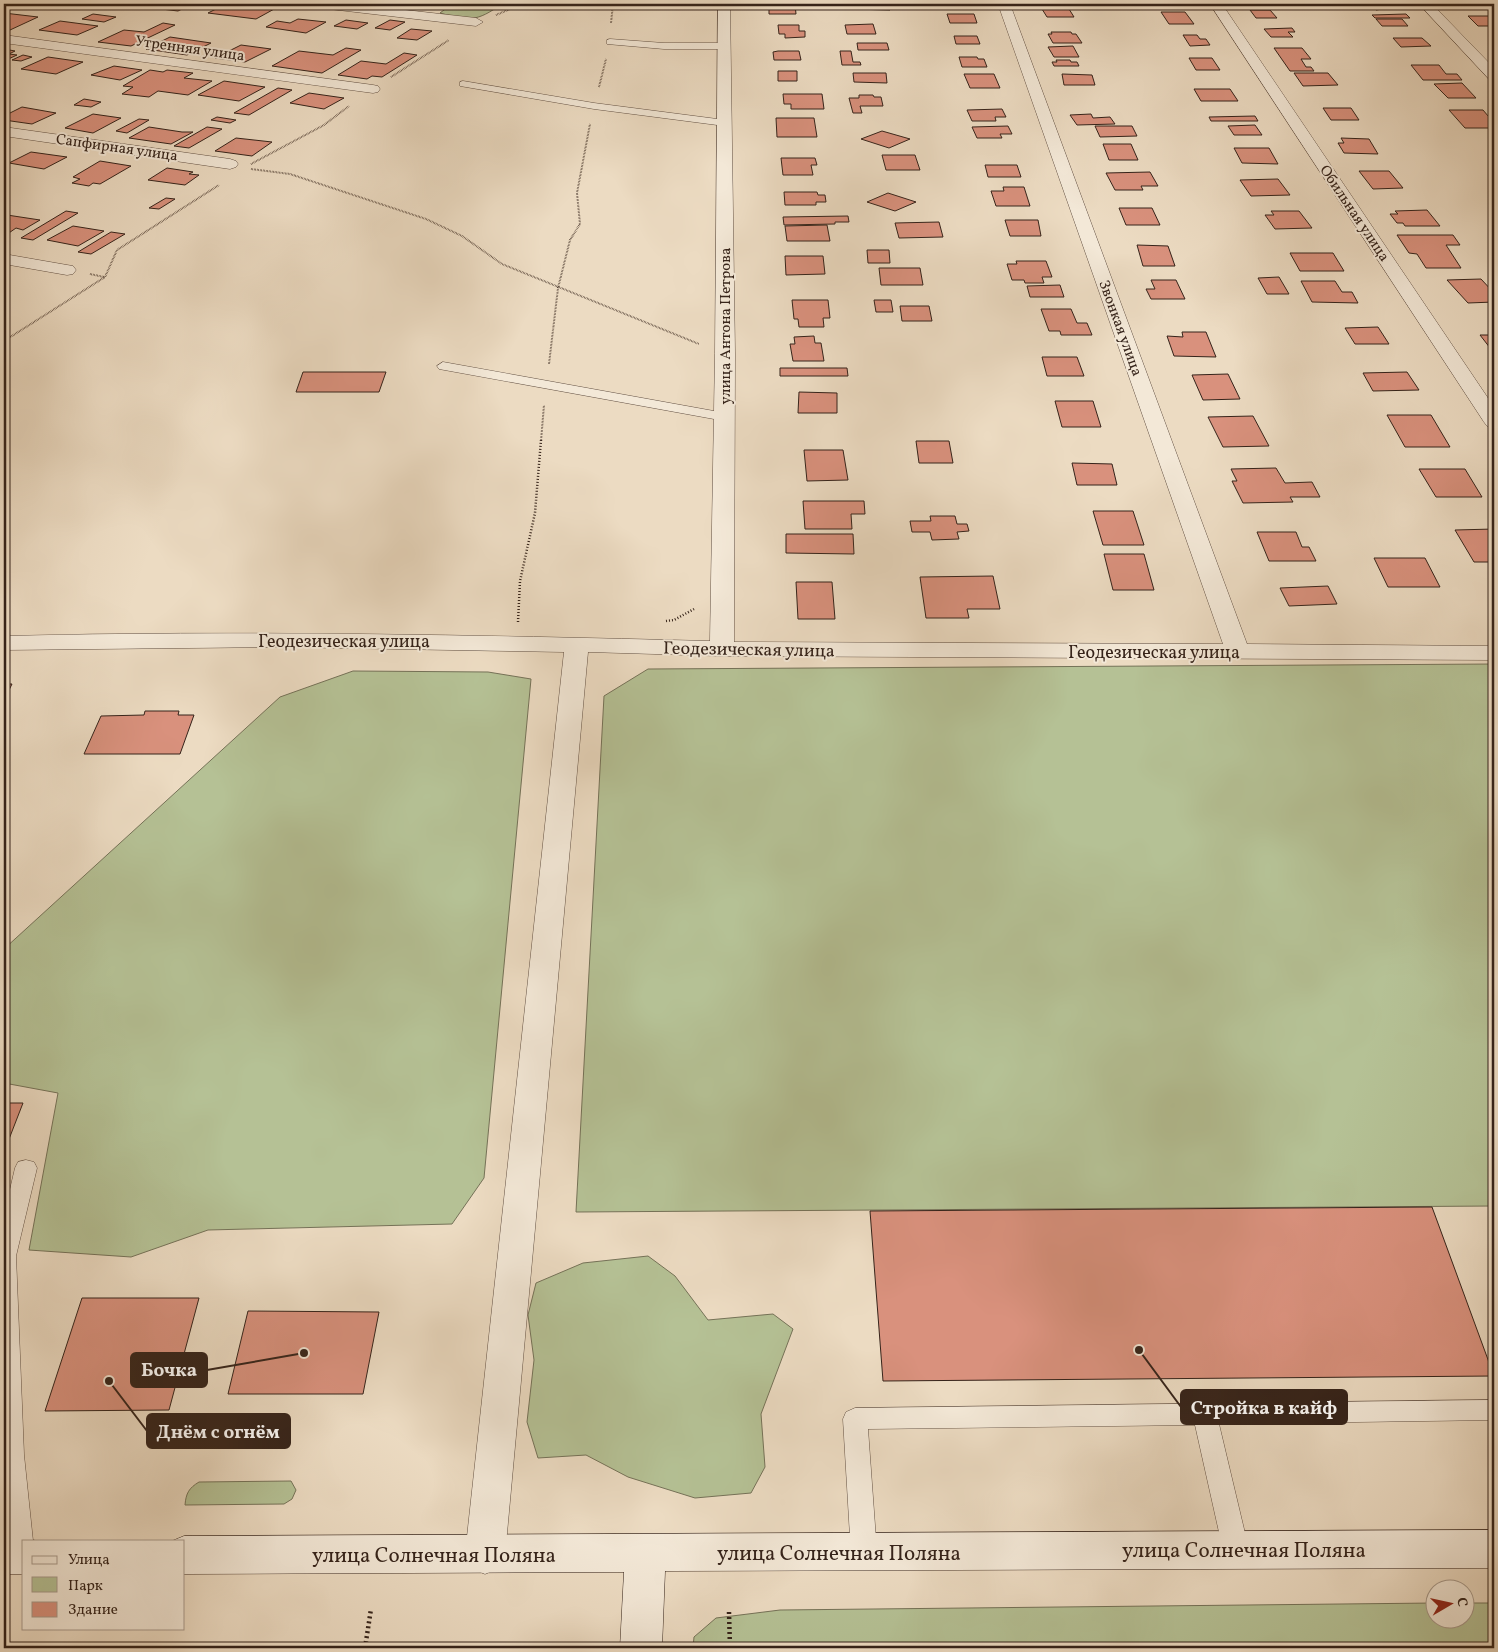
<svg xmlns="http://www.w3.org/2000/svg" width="1498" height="1652" viewBox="0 0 1498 1652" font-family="Vollkorn,serif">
<rect width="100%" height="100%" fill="#ecdbc2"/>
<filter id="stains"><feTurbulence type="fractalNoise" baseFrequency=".004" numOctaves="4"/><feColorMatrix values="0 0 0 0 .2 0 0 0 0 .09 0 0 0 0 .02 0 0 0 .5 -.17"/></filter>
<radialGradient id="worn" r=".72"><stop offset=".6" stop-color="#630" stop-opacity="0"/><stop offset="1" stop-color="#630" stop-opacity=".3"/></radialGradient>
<path fill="#b5c195" stroke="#757258" d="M452,4H502C476,22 470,21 440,13Z
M1494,664V1206L576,1212L604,696L648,669Z
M353,671L488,672L531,679L484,1178L452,1224L208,1230L131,1257L29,1250L58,1093L4,1083V949L280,697Z
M648,1256L675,1276L708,1320L773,1314L793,1329L761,1414L765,1467L751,1493L695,1498L628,1477L586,1455L538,1458L527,1422L534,1360L528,1315L536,1283L583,1263Z
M291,1481L296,1490L292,1499L284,1504L185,1505C186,1493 189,1488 199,1482Z
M1435,1603L1436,1620H1466V1603H1494V1648H693L694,1637L716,1618L780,1610Z"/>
<path fill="#d9917d" stroke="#35231a" d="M162,4H192L178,11L153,8Z
M226,4H240L276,8L256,19L208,13Z
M769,4H795L796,14H769Z
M849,4H888L890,10L849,9Z
M1354,4H1385L1389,8L1376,10L1374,8H1357Z
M1455,4H1482L1487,8H1461Z
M1042,9H1069L1074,17H1047Z
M1250,10H1270L1277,18H1256Z
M1161,12H1185L1194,24H1169Z
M4,13L38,17L10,30L4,29Z
M93,14L116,17L104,22L82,19Z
M947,14H974L977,23H950Z
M1406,14L1410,18H1375L1372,15Z
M1468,16H1491L1494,19V26H1478Z
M298,19L326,22L306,33L266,27L277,21L290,23Z
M1376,19H1402L1408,26H1382Z
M346,20L368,23L357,29L334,26Z
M390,20L405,22L390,30L375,28Z
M60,21L98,26L77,35L39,30Z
M163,23L175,25L131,46L98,42L124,30L144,32Z
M873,24L876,34H847L845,25Z
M778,25H799V31H805V37L785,38V34H779Z
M1292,28L1295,32H1288L1293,37H1271L1264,29Z
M411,29L432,31L417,40L397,38Z
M1051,32H1071L1072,34H1076L1082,43H1053L1048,34H1052Z
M1183,35H1197L1200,39H1206L1210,45L1190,46Z
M954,36H977L980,44H956Z
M170,37L211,43L187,55L146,49Z
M1393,38H1422L1431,46L1401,47Z
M857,43H887L889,50H858Z
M241,45L271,49L245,62L215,58Z
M1073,46L1079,57H1054L1048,47Z
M346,48L361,50L322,73L272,66L299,51L333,55Z
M1274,48H1302L1311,59H1301L1306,67H1311L1314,71H1290Z
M4,49L15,51L9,54L17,55L4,61Z
M778,51H799L801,60H774L773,52Z
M840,51H851L853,62H860L861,65H842Z
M404,53L417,55L382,77L372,76L367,79L338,75L361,61L386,64Z
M23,55L32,57L21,61L12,60Z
M48,57L83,62L56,74L21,69Z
M959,57H977L978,59H984L987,67H962Z
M1189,58H1212L1220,70H1196Z
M1056,60H1070L1071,62H1077L1079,66H1054L1052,62H1057Z
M1411,65H1439L1446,74H1457L1462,80H1423Z
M114,66L142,70L120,80L91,75Z
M150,70L163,72L167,70L193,73L184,78L212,81L188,95L158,91L149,97L122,94L133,87L123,86Z
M778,71H797V81H778Z
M853,73H886L887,83L854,82Z
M1294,73H1328L1338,85L1303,86Z
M964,74H994L1000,88H970Z
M1062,74L1092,75L1095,85H1064Z
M224,81L265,87L239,101L198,95Z
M1462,83L1476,98H1448L1434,84Z
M278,88L292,90L249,115L234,113Z
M1194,89H1230L1238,101H1201Z
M309,93L344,98L324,109L290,103Z
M783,94H822L824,109H791V104H784Z
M859,95H873L874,97H881L883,106H860L862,113H853L849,98H859Z
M84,99L101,102L91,107L74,105Z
M22,107L56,113L32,124L4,120V116Z
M1323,108H1351L1359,120H1331Z
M1002,109L1006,117H995L996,121H972L967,110Z
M1449,110H1483L1494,123V128H1465Z
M93,114L121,118L93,133L65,128Z
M1091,114L1093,118L1110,117L1115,124L1077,125L1070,115Z
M1255,116L1258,121H1211L1209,117Z
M217,117L236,120L230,123L211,120Z
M776,118H814L817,137H777Z
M139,119L149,120L127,133L116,131Z
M1255,125L1262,135H1234L1228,126Z
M1008,126L1012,134H1000L1002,138H977L972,127Z
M1095,126H1132L1137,136L1100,137Z
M149,127L182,132H193L171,144L129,138Z
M207,127L222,129L189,148L174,146Z
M882,131L910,139L889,148L861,139Z
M236,138L272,142L252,156L215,151Z
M1341,138L1369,139L1378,154L1344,153L1338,143H1344Z
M1103,144H1131L1138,160H1109Z
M1234,148H1269L1278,164L1242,163Z
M31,152L67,157L44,169L9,163Z
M882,155H915L920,170H886Z
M781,158H815L817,165H811L813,175H783Z
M100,161L131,166L100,184L93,183L89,186L72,183L80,179L73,177Z
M985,165H1017L1021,177H988Z
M167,168L193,172L189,174L199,175L185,185L148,180Z
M1359,171H1389L1403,188L1373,189Z
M1150,172L1158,186H1141L1143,190H1115L1106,173Z
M1278,179L1290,195L1251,196L1240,180Z
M1003,187H1024L1030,206H996L991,191H1004Z
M784,192H817L818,195H825L826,202H816V205H785Z
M888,193L916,202L895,211L867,202Z
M166,198L175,199L159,209L149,208Z
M1119,208H1152L1160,225H1126Z
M1427,210L1440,226H1405L1403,223H1397L1390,214H1398L1395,211Z
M66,211L78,213L33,240L21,238Z
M1271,211H1299L1312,228L1275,229L1265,215H1274Z
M7,215L40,220L23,230L16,228L6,235L4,234V216Z
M848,216L849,222H835V224L784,225L783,217Z
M1005,220H1038L1041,236H1010Z
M939,222L943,237L899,238L895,223Z
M827,225L830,241H787L785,226Z
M73,226L104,231L78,246L47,240Z
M111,232L125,234L91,254L78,252Z
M1397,235H1453L1460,245H1446L1461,268H1426L1417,254L1409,253Z
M1137,245L1168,246L1175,266H1143Z
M867,250H889L890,263H868Z
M1290,253H1333L1344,271H1300Z
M785,256H823L825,274L786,275Z
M1016,261H1046L1052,277H1042L1044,283H1025L1024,280H1012L1007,264H1017Z
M879,268H920L923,285H881Z
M1279,277L1289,294H1267L1258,278Z
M1481,279L1494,293V297H1489L1494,302L1468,303L1447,280Z
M1151,280H1176L1185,299H1151L1146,289H1155Z
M1301,281H1335L1342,292H1352L1358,303L1312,302Z
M1060,285L1064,297H1030L1027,286Z
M792,300H828L830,318H823L824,327H799L798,319H794Z
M874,300H891L893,312H876Z
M900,306H929L932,321H902Z
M1041,309H1071L1077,323H1087L1092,335H1061L1060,331H1049Z
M1378,327L1389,344H1355L1345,328Z
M1182,332H1206L1216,357L1174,356L1167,336L1183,337Z
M1480,335H1494V353Z
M814,336L815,343H821L824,361H793L790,344H795L794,337Z
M1042,357H1077L1084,376H1047Z
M780,368H847L848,376H780Z
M303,372H386L379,392H296Z
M1407,372L1419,390L1373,391L1363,373Z
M1228,374L1240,399L1203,400L1192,375Z
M799,392L837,393V413H798Z
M1055,401H1093L1101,427H1062Z
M1387,415H1431L1450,447H1405Z
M1253,416L1269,446L1223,447L1208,417Z
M916,441H949L953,463H919Z
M804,450H843L848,480L807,481Z
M1072,463L1112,464L1117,485H1077Z
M1276,468L1285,483L1312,482L1320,497H1290L1293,502L1243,503L1232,481H1237L1231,469Z
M1419,469H1465L1482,497H1436Z
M803,501H864L865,514H851L852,529H805Z
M1093,511H1133L1144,545H1103Z
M930,516H955L957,524H967L969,531L957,532L959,539L932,540L930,532H912L910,521H931Z
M1494,529V562H1474L1455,530Z
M1257,532H1296L1302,547H1309L1316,561H1269Z
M786,534H853L854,554L786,553Z
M1104,554H1144L1154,590H1113Z
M1374,558H1425L1440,587H1388Z
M993,576L1000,609H967L969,618H926L920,577Z
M796,582H832L835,619H798Z
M1328,586L1337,604L1289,606L1280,588Z
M4,684H12L4,700Z
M145,711H179L178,715H194L180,754H84L101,716L144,715Z
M4,1103H23L4,1152Z
M1432,1207L1494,1376L883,1381L870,1211Z
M82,1298H199L169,1410L45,1411Z
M248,1311L379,1312L363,1394H228Z"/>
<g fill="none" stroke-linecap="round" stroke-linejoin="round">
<defs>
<path id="lane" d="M610,39L664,43H723L727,46L723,49H664L607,44V40Z
M463,81L594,103L725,120L730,123L725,126L594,109L460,86V82Z
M443,362L725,413L731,417L725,421L439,369L437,366Z
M26,1160L34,1162L37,1168L16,1256L24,1455L33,1541H24V1566L22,1567L13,1563L9,1555L4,1498V1215L15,1168L18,1162Z
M1494,1400V1420L1219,1424L1249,1550L1245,1558L1236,1562L1227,1558L1223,1550L1195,1425L868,1429L877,1553L873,1561L864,1565L855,1561L851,1553L843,1419L846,1412L855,1408Z"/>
<path id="street" d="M315,4H352L476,18L483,22L476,26L321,8L316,7Z
M718,4H730L735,354L734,642L1223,644L998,4H1010L1247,644L1494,646V660L722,656L588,652L505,1555L499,1568L485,1574L471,1568L465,1555L564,652L281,647L4,650V636C239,630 475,635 710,641L715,354Z
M1210,4H1222L1494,407V428L1487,426L1484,422Z
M1419,4H1432L1494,68V80L1489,79Z
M4,35L373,85L378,86L380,89L378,92L373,93L4,43Z
M4,127L230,159L236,161L238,164L236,167L230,169L4,136Z
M4,254L67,265L73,266L76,270L73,274L67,275L4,264Z"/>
<path id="secondary" d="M1494,1530V1568L665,1571L662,1648H620L624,1572L184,1574V1541H172L184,1536Z
M4,1536H24L36,1541H24V1574H4Z"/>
</defs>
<use href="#lane" stroke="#635144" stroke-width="1"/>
<use href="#street" stroke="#635144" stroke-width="1"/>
<use href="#secondary" stroke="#35231a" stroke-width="1"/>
<path stroke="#35231a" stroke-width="2" stroke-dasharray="0.5 1" stroke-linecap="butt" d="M496,15L522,4
M611,23L613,4
M391,77L449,40
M599,87L606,59
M251,164L324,125L349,106
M251,169L290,174L426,219L462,236L502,264L699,344
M90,274L104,277
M4,341L105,277L117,250L219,185
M549,364L558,288L570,240L580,224L577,193L590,124
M541,441L544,405"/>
<path stroke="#35231a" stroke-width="2.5" stroke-dasharray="1 2" stroke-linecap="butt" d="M666,621L674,620L694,609
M518,622L520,581L535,513L541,440"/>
<path stroke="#35231a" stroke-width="4.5" stroke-dasharray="2 3" stroke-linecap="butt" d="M729,1612L730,1648
M365,1648L371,1609"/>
<use href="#lane" fill="#f3e8d7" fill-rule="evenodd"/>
<use href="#street" fill="#f3e8d7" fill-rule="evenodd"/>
<use href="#secondary" fill="#f3e8d7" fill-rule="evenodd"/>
</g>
<g text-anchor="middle" stroke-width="4" stroke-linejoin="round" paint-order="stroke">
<g font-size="15" fill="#35231a" stroke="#f3e8d7">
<text transform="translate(190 48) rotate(8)" y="5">Утренняя улица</text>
<text transform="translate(117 147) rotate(8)" y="5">Сапфирная улица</text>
<text transform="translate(1355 213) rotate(56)" y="5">Обильная улица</text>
<text transform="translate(725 326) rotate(-90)" y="5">улица Антона Петрова</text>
<text transform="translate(1121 328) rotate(70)" y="5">Звонкая улица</text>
</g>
<g font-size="18" fill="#35231a" stroke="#f3e8d7">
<text x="344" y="647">Геодезическая улица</text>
<text transform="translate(749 649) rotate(1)" y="6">Геодезическая улица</text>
<text x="1154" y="658">Геодезическая улица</text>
</g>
<g font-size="21" fill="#35231a" stroke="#f3e8d7">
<text x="1244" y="1557">улица Солнечная Поляна</text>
<text x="839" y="1560">улица Солнечная Поляна</text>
<text x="434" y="1562">улица Солнечная Поляна</text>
</g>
</g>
<path fill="none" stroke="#35231a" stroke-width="2" d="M304 1353L207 1370M1139 1350L1181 1407M109 1381L147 1431"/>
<g fill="#35231a" stroke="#f3e8d7" stroke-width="2">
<circle cx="304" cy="1353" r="5"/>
<circle cx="1139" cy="1350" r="5"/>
<circle cx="109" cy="1381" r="5"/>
</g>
<g fill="#35231a" stroke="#35231a" stroke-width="2">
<rect x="131" y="1353" width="76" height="34" rx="5"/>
<rect x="1181" y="1390" width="166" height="34" rx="5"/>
<rect x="147" y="1414" width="143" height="34" rx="5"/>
</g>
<g font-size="19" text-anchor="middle" font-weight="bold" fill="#fff">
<text x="169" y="1376">Бочка</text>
<text x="1264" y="1414">Стройка в кайф</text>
<text x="218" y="1438">Днём с огнём</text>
</g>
<rect width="1498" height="1652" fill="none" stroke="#ecdbc2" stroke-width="20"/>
<rect x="5" y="5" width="1488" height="1642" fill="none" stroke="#35231a" stroke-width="2.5"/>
<rect x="10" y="10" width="1478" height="1632" fill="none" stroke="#35231a"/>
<rect x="22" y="1540" width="162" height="90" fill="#f3e8d7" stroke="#a7998b"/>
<rect x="32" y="1556" width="25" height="8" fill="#f3e8d7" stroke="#a7998b"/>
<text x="68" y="1564" font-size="15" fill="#35231a">Улица</text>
<rect x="32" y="1577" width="25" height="15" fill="#b5c195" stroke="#a7998b"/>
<text x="68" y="1590" font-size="15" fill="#35231a">Парк</text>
<rect x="32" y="1602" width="25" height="15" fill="#d9917d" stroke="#a7998b"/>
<text x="68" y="1614" font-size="15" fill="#35231a">Здание</text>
<g transform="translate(1450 1604) rotate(81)"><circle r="24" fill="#f3e8d7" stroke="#a7998b"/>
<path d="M0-4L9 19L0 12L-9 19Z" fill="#8f2418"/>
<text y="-8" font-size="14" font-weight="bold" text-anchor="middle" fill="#35231a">С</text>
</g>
<rect width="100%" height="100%" filter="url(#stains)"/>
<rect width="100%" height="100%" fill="url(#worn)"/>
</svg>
